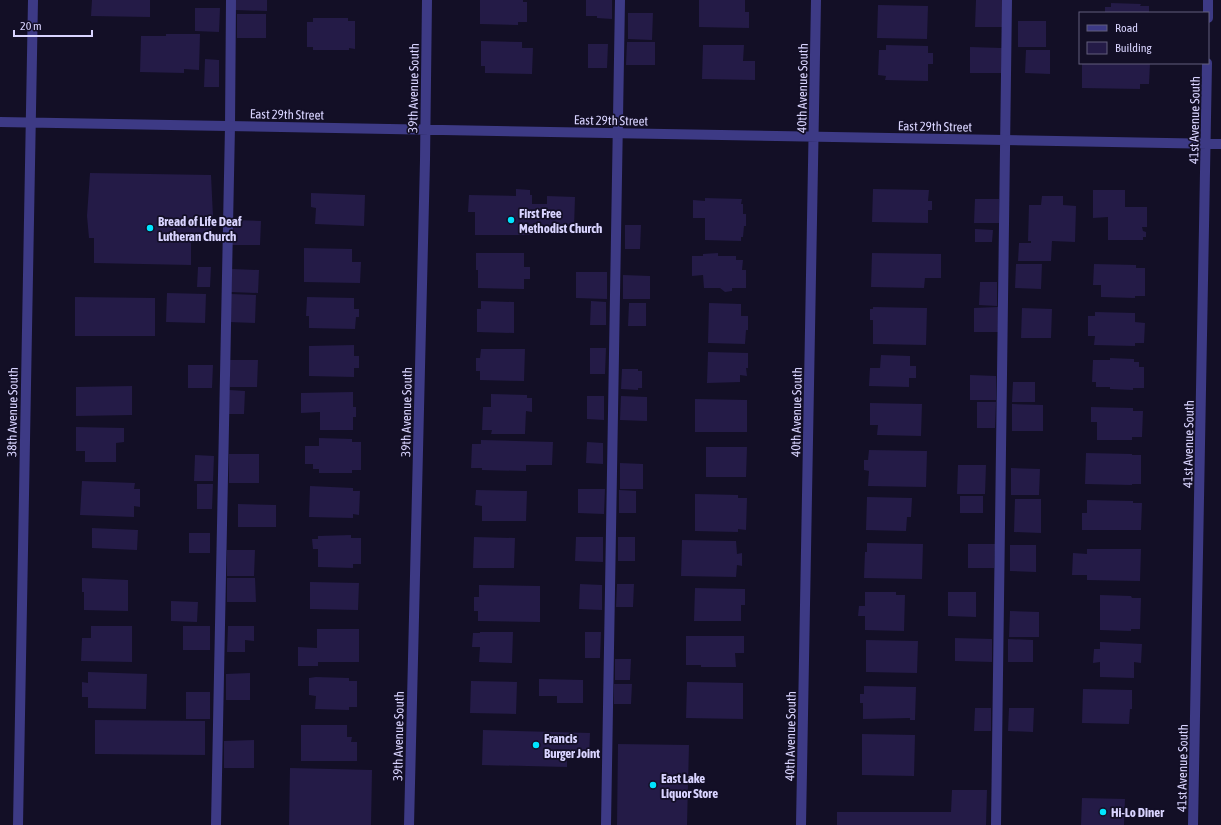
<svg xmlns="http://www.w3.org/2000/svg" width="1221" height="825" viewBox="0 0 1221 825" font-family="'Asap Condensed',sans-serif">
<rect width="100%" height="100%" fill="#130f26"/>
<path fill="#241b47" d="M92,0H150V17L91,16Z
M235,0H267V11L235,10Z
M480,0H523V2H527V22H518V25L480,24Z
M586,0H612V19L597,18V16H586Z
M699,0H745V12H749V28L699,27Z
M976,0H1002V27H975Z
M1111,3L1141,4L1140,6H1149V13H1105V7H1111Z
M878,5L928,6L927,39L877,38Z
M195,8H220L219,32L195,31Z
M628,13H653L652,40L628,39Z
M237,14H266V38H237Z
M313,18H348V21H355V49L349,48V50H313V47H307V22H313Z
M1018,21H1046V47H1018Z
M166,34H200L199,70L184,69V73L140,72L141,36H166Z
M481,41L522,42V48H533L532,74L485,73V66H481Z
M627,42H655V65H626Z
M588,44H608L607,68H588Z
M703,45H744L743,61H755V80L702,79Z
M886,45L928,46V53H933V64H928V81L885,80L886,76L878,75L879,50H886Z
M970,47L1002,48L1001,73H970Z
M1026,50H1050V74L1025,73Z
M205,59L219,60V87H204Z
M1082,63H1150L1149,84H1140V89L1082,88Z
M90,173L211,175L213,217L210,240L191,239V265L94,263V238H89L87,216Z
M516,189L530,190V195H532V204H547V196L575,197L574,228H546V230H532V235H475V212H468L469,195L516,196Z
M873,189L929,190L928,201H932V210H928V223L872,222Z
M1093,190H1125V207H1147V227H1142L1143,231L1146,232V237H1143V240H1108V217L1093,218Z
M311,193L365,195L364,226L315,224L316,208L311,207Z
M1042,196H1063V205L1076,206L1075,242L1052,241L1051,261H1018L1019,243H1031V241H1028L1029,205H1041Z
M705,198L742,199L741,204H743V214H746V226H744L743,237H741V241L705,240V218H693V200L705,201Z
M975,199H999V223H974Z
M233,220L261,221L260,245H232Z
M625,225H641L640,249H625Z
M975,229L993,230L992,242H975Z
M304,248L352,249V262H361L360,283L304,282Z
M476,253H524V267H530V279H524V289L478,288V270H476Z
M718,253V256H736V260H743L742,270H746V288H732V291L725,292L720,288H704L703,275L692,276V256H703V254Z
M872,253L941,254V278H925L924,288L871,287Z
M1016,264H1042L1041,289L1015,288Z
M1094,264L1136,265V268H1145V296H1135V298L1101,297V285H1093Z
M198,267H211L210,287H197Z
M232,269L259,270L258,293L231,292Z
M576,272H607V299L576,298Z
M623,275L650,276V299H623Z
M980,282H997V306L979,305Z
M167,293L206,294L205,323L166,322Z
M231,294L256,295L255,323L229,322Z
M75,297L155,298V336H75Z
M307,297L354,298V309H359V317H356L355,329L309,328V316H306Z
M481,301L514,302V333L477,332V309H481Z
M591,301L606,302V325H590Z
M629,303H646V326H628Z
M709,303L741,304V316H748V330H746L745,344L708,343Z
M873,307L927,308L926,345L873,344V320H870V309H873Z
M998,307V332H974V308Z
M1022,308L1052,309L1051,338H1021Z
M1095,312L1135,313V322L1145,323L1144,343H1135V346L1094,345L1095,336H1088V316H1095Z
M354,345V356H359V368H354V377L309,376V346Z
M590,348H606L605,374H590Z
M481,349H525L524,381L480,380V371H476V358H480Z
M708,352L748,353V368H746L747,376L740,375V382L707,383Z
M881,355L910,356V366H916V378H909V387L869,386L870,368H880Z
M1110,358L1134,359V362H1139V367H1144V388H1133V390L1110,389V387H1096V382H1092L1093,360H1110Z
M230,360H258L257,387H230Z
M188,365H213L212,388H188Z
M622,369H638V371H642V388H638V390L621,389Z
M970,375L996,376V400H970Z
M1013,382H1035V402H1012Z
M132,386V415L76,416V387Z
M229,390L245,391L244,414H229Z
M353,392V407H356V417H353V430H320V412L301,413V393Z
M491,394L527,395V398H532V412L526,411L525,434H491L492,430H482L483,407H491Z
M587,396H604V420L587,419Z
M621,396L647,397V421L620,420Z
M695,399L747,400V432H695Z
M977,402H996L995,428H977Z
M870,403L922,404L921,436L877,435L878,425H870Z
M1012,404L1043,405V431H1012Z
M1091,407L1133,408V411H1143L1142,437H1132V440H1097V422H1091Z
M76,427L124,428V442L116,443V462H85V451H76Z
M319,438L352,439V442H361V470H352V473H319V469H313V464H305V446H319Z
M481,440L553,442L552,465H526V471L482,470V468H471L472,444H481Z
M587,442L603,443V464L586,463Z
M706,447H747L746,477H706Z
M869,450L927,451L926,487L868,486L869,471L864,470V460H868Z
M1086,453L1132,454V455H1141V484H1132V485L1085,484Z
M229,454H259V483H229Z
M195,455L214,456L213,481H194Z
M620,463L643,464V489H620Z
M958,465H986L985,494H957Z
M1011,468L1040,469L1039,495H1011Z
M82,481L135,483L134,489H140V507L134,506V517L80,515Z
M197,484H213L212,509H197Z
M310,486L353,488V491H360L359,515L353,514V518L309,517Z
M578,489H605L604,514L578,513Z
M476,490L527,491L526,521H482V506L475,505Z
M619,490L636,491V513H619Z
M695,494L738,495V498H747L746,530L738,529V532L695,531Z
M960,496H983V513H960Z
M867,497L912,498L911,517H907L906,531L866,530Z
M1015,499H1041V533L1014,532Z
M1087,500L1133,501V503H1142L1141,530H1082V513H1087Z
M238,504L276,505V527H238Z
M92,528L138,530L137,550L92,548Z
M189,533H210V553H189Z
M351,535V538H361V564H353V568L318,567V549H313L312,539H318V536Z
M474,537L515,538L514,568H473Z
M576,537H603V562L575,561Z
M618,537H635V561H618Z
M682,540L736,541L737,554L742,553V566L737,565L736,577L681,576Z
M867,543L923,544L922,579L864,578L865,552H867Z
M968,544H995L994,568H968Z
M1010,545H1036V572L1010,571Z
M1087,549H1141L1140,581L1087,580V575H1072L1073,553L1087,554Z
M227,550H255L254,576H227Z
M82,578L128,580V611L84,610V592H82Z
M227,578H255L256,602H227Z
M310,582L359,583L358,610L310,609Z
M580,584L602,585V610L579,609Z
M617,584H634L633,607H616Z
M479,585L540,586V622L478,621V611H474V597H479Z
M695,588L745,589V605H741V621H694Z
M865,592H896V595H905L904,631L865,630V616H858L859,606H865Z
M948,592H976V617L948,616Z
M1100,595L1131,596L1132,598H1141L1140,629H1131V631L1100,630Z
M171,601L198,602L197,622L171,621Z
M1010,611L1039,612V637H1009Z
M91,626H132V662L81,661L82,638H91Z
M183,626H210V650H183Z
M228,626H254V641L245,640V652H227Z
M317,629H359V662H318V666H298V647L317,648Z
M480,632H513L512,663L479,662L480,647H472L473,633H480Z
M585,632H601L600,658H585Z
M686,636H744V653H735L736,667H701V665H686Z
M955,638L992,639V662L955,661Z
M1008,639L1033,640V662H1008Z
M866,640L918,641L917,673L866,672Z
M1100,642L1142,644L1141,663L1134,662V678L1100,677V662L1093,663L1094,649H1100Z
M615,659H631L630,680H615Z
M88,672L147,674L146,709L88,708V697H82V682L88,683Z
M250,673V700H226V674Z
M316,677L349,678V681H357V707H349V710L315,709L316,696L309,695V678Z
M539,679L583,680V703H557V696H539Z
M471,681L517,682L516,714L470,713Z
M687,682L743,683V719L686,718Z
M614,684H632L631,704H614Z
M864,686L916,687L915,720H910V718L863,719V703H860V694H864Z
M1083,689L1132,690V709H1130L1129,724L1082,723Z
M186,692H210V719H186Z
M975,708H991V731H974Z
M1009,708H1034L1033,732L1008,731Z
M95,720L205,721V755L95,754Z
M301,725H347V737H352L351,742H357V761H301Z
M483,730L590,733L589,757H567V767L482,765Z
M862,734L915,735L914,776L862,775Z
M254,740V768H224V741Z
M618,744L689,745L687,825H617Z
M290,768L372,770L371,825H289Z
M952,790H987L986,825H837V812H951Z
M1082,798L1125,799L1124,825H1081Z"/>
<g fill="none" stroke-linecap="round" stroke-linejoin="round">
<path stroke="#3d3a85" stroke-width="10" d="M216,825L230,126L231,0
M606,825L620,0
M996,825L1007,0"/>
<path stroke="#3d3a85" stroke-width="10" d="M1208,18V0
M0,122L1221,144
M18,825L33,0
M409,825L425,160L427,0
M801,825L816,0
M1193,825L1207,63"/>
</g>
<g fill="#00e5ff" stroke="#130f26" stroke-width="1.5">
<circle cx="511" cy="220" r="4"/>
<circle cx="150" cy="228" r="4"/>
<circle cx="536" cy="745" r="4"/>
<circle cx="653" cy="785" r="4"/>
<circle cx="1103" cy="812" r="4"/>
</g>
<g text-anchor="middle" stroke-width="3.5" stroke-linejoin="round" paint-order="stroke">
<g font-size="13" fill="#d9d4ff" stroke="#130f26">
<text transform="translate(413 88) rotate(-89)" y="5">39th Avenue South</text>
<text transform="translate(802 88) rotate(-89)" y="5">40th Avenue South</text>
<text transform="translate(287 114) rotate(1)" y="5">East 29th Street</text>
<text transform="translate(611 120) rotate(1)" y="5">East 29th Street</text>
<text transform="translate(1194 120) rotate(-89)" y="5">41st Avenue South</text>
<text transform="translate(935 126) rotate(1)" y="5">East 29th Street</text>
<text transform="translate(12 412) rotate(-89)" y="5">38th Avenue South</text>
<text transform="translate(406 412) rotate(-89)" y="5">39th Avenue South</text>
<text transform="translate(796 412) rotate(-89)" y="5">40th Avenue South</text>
<text transform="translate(1188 444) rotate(-89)" y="5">41st Avenue South</text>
<text transform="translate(398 736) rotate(-89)" y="5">39th Avenue South</text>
<text transform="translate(790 736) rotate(-89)" y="5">40th Avenue South</text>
<text transform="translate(1182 768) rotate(-89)" y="5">41st Avenue South</text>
</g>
<g font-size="13" font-weight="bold" fill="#d9d4ff" stroke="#130f26" text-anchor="start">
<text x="519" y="218">First Free<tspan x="519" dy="15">Methodist Church</tspan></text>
<text x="158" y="226">Bread of Life Deaf<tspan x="158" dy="15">Lutheran Church</tspan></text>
<text x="544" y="743">Francis<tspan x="544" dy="15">Burger Joint</tspan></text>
<text x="661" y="783">East Lake<tspan x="661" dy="15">Liquor Store</tspan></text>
<text x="1111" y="817">Hi-Lo Diner</text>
</g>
</g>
<rect x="1079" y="12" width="130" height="52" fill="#130f26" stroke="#625e7d"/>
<rect x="1087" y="25" width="20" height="6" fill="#3d3a85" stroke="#625e7d"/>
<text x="1115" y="32" font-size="12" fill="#d9d4ff">Road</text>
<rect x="1087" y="42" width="20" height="12" fill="#241b47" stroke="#625e7d"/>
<text x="1115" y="52" font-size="12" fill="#d9d4ff">Building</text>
<path d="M14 30v6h78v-6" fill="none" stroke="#d9d4ff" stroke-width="2"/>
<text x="20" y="30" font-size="12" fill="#d9d4ff" stroke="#130f26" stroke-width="3" paint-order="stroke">20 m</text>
</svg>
